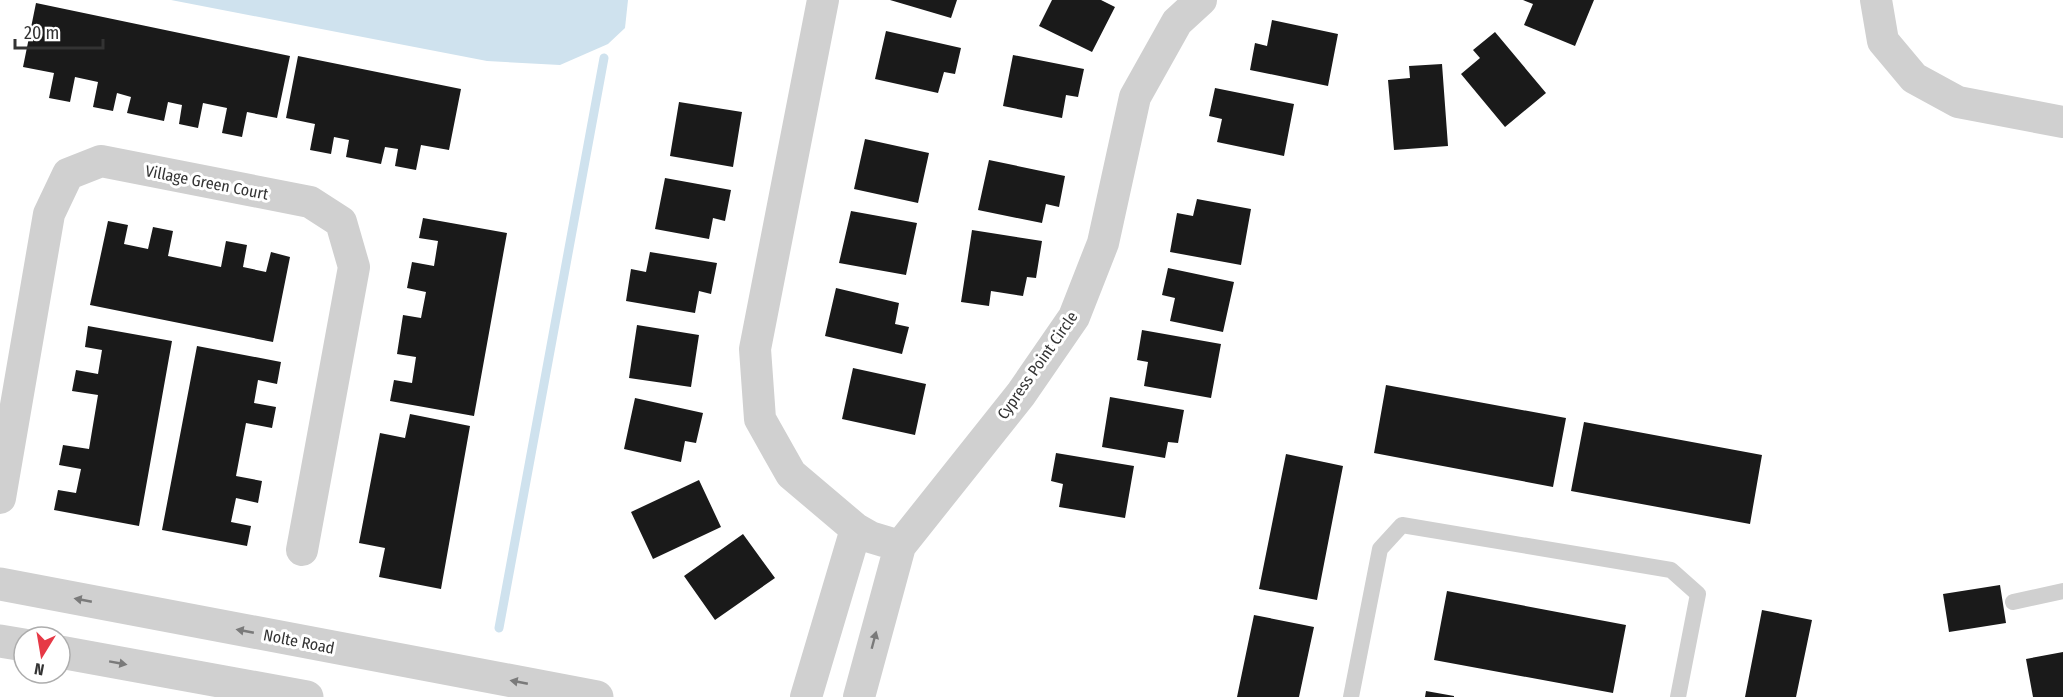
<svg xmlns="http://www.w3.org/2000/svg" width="2063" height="697" viewBox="0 0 2063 697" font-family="'Fira Sans Condensed',sans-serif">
<rect width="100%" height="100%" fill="#fff"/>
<path fill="#cfe2ee" d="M171,0H628L625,28L608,44L560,65L487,61Z"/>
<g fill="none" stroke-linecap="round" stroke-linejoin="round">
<path stroke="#cfe2ee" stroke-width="9" d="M499,628L604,58"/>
</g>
<path fill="#1a1a1a" d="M890,0H957L951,18Z
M1052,0H1101L1115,7L1092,52L1039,26Z
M1523,0H1594L1575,46L1524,25L1533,4Z
M36,3L290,56L277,118L247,112L242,137L222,133L227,108L203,103L198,128L179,124L182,105L168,102L164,121L127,113L131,97L117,93L113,111L93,107L98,82L75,77L70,102L49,98L54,73L23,67Z
M1272,20L1338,34L1328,86L1250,70L1255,43L1267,46Z
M886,31L961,48L955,74L944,72L938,93L875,79Z
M1495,32L1546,93L1505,127L1461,74L1480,58L1473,50Z
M1013,55L1084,69L1078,97L1066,95L1062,118L1003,106Z
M298,56L461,89L449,150L421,145L416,170L395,166L398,149L385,147L381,164L346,157L349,140L334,137L331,154L310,150L315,124L286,118Z
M1442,64L1448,146L1394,150L1388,80L1410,78L1409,66Z
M1215,88L1294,104L1284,156L1217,142L1222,119L1209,116Z
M679,102L742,112L733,167L670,156Z
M865,139L929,153L918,203L854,189Z
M989,160L1065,176L1059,207L1046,204L1042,223L978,210Z
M665,178L731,190L725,221L713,218L709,239L655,229Z
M1197,199L1251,209L1241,265L1170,252L1177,213L1193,216Z
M851,211L917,223L906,275L839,263Z
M423,218L507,233L474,416L390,401L394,380L412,383L416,357L397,354L403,315L421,318L426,292L407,288L412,262L434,266L438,241L419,238Z
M108,221L128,225L124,244L148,249L153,227L173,231L168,256L221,267L226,241L247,245L243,267L266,272L271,252L290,257L273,342L90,305Z
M972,230L1042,241L1036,278L1027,277L1023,296L991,291L989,306L961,302Z
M650,252L717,263L711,294L699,291L695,313L626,301L631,269L646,272Z
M1168,268L1234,282L1223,332L1170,321L1175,298L1162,295Z
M836,288L899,303L895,324L909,327L902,354L825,336Z
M637,325L699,335L691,387L629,378Z
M88,326L172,341L139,526L54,510L58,490L76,493L81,469L59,465L63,445L89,449L98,395L72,391L76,370L98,374L102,350L85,347Z
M1142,330L1221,344L1211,398L1144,386L1148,362L1137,360Z
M197,346L281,362L277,384L258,380L254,403L276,407L272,428L246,423L236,476L262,481L258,503L236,498L231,522L251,526L247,546L162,530Z
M853,368L926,384L915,435L842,419Z
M1386,385L1566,418L1553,487L1374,453Z
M1110,397L1184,410L1178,443L1168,442L1165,458L1102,447Z
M635,398L703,413L696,443L685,441L681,462L624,449Z
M410,414L470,426L441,589L379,577L385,548L359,543L380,433L405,438Z
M1584,422L1762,455L1750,524L1571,491Z
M1056,453L1134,466L1125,518L1059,507L1063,484L1051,481Z
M1286,454L1343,466L1317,600L1259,589Z
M699,480L721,527L653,559L631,512Z
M743,534L775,578L715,620L684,576Z
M2000,585L2006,623L1949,632L1943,594Z
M1447,591L1626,625L1613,693L1434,660Z
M1762,610L1812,620L1796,697H1745Z
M1254,615L1314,627L1299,697H1237Z
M2063,652V697H2033L2026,659Z
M1426,691L1454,696V697H1425Z"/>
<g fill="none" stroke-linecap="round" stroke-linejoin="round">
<path stroke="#d0d0d0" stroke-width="16" d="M2013,602L2063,591
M1351,697L1380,549L1402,525L1671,570L1698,594L1678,697"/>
<path stroke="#d0d0d0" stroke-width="32" d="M823,0L755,349L760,419L791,474L856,529L870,537L900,546
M1876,0L1883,41L1914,78L1958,102L2063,122
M0,498L49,214L68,174L101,161L310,202L341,222L354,267L302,550
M806,697L856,529
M859,697L900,546L1021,394L1074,317L1103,243L1135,97L1177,22L1201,0"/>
<path stroke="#d0d0d0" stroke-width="33" d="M0,584L597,697
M0,641L24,645
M60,652L307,697"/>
</g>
<defs><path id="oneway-solid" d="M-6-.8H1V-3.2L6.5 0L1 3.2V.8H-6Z" transform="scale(1.5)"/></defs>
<g fill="#7a7a7a">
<use href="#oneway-solid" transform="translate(83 600) rotate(-169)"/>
<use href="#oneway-solid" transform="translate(245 631) rotate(-169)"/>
<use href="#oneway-solid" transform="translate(874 640) rotate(-75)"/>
<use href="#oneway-solid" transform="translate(118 663) rotate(10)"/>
<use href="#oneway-solid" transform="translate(519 682) rotate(-169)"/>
</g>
<g text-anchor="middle" stroke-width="6" stroke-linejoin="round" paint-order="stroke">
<g font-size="16" fill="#333" stroke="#fff">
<text transform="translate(207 182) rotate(11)" y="6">Village Green Court</text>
<text transform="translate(1037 365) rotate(-55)" y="6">Cypress Point Circle</text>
<text transform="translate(299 641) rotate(11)" y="6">Nolte Road</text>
</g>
</g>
<g transform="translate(42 655) rotate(191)"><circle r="28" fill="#ffffff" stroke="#adadad" stroke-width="1.5"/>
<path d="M0-4.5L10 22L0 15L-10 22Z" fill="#e63946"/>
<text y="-9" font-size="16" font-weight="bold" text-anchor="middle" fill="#333333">N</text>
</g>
<path d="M15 39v9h88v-9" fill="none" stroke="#333333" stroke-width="3"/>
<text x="24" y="39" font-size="18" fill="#333333" stroke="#ffffff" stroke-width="4.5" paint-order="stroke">20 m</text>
</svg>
